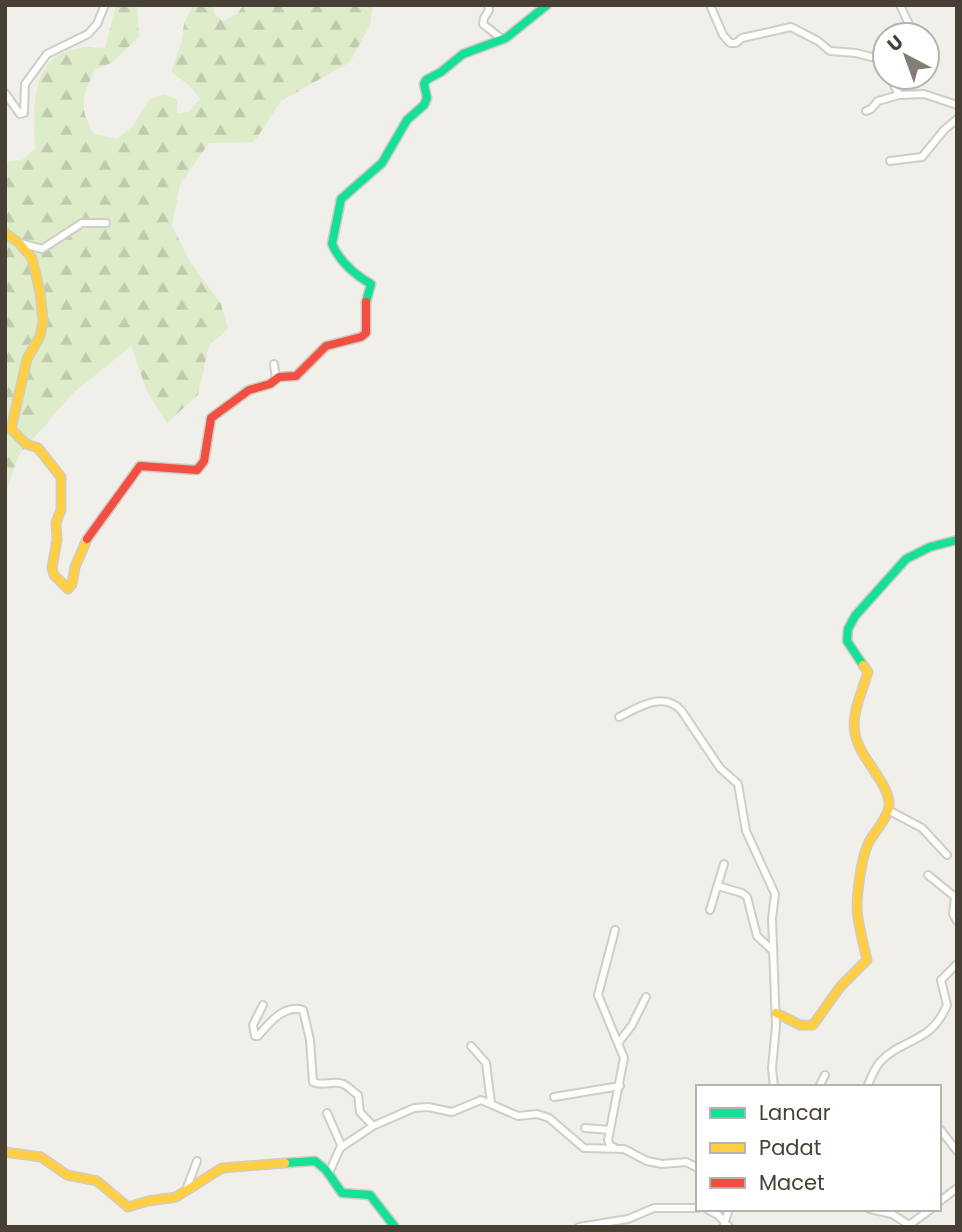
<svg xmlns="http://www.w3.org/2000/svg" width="962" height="1232" viewBox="0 0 962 1232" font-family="Poppins,sans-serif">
<defs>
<pattern id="forest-firs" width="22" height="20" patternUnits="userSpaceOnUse" patternTransform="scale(1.75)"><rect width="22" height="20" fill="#deecc9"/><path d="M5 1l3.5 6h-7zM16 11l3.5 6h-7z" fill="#c0cbad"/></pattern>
</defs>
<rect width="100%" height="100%" fill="#f1efea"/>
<path fill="url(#forest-firs)" d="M116,5H137L139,37L111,63L95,70C82,97 78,107 94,134L117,139L133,126L149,100L164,94L177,100V114L188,112L200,99L190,86L171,72L181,45L184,24L193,5H214V14L223,21L237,14L244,5H373L370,25L350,62L281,101L254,142L209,143L180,184L172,226L191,263L221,304L228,329L209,345L198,395L167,423L147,391L131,346L72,394L19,455L5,494V162L22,160L35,149C32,91 33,41 105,48Z"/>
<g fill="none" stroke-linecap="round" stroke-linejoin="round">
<defs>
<path id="street" d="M488,5L489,10L484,18L483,24L503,40
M710,5L723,35L730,43H736L742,38L791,27L818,41L830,51L856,53L871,57L885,54
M900,5L914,35
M890,77L899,95L924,94L957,105
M5,93L20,114L24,113L25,84L47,54L88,34L97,24L105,5
M866,111L871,109L878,101L899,95
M890,161L922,157L944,130L957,119
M20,243L42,249L82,223H106
M274,364L276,378
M619,717C639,707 663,691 681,710L720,768L738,784L746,831L775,894L772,919L776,1026L772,1068L774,1087
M888,810L922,828L947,855
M928,875L955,897L953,914L957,921
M718,886L742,893L747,897L757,936L773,951
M710,910L724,864
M615,930L598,995L624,1058L608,1140L610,1145L615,1148
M263,1005L253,1025L255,1036H258C269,1023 284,1004 303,1010L310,1040L313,1082C323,1087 333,1080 343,1084C348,1086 353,1092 358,1095L360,1112L373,1126
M619,1042L632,1025L646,997
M471,1046L486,1063L491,1103
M819,1087L825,1075
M867,1087C871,1078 874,1069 880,1062C902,1038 931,1044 947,1005L941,980L957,964
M554,1097L620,1086
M327,1113L342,1147
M585,1128L610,1130
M939,1128L957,1151
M329,1173L340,1148L373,1126L414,1108L428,1107L452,1112L481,1100L518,1116L537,1114L549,1118L584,1148L624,1149L647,1161L662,1164L686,1162L698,1168
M186,1190L197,1161
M939,1202L957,1188
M707,1209L718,1215L729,1227
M870,1209L892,1214L909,1225L931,1209
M724,1224L729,1209
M579,1227L628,1219L654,1208H698"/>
<path id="fast" d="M366,302L371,284C355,275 340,262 332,244L341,199L382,163L407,120L424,105L427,98L424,84L426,80L441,72L463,54L506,38L547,5
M863,665L847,641L848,629L855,616L906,559L930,547L957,540
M285,1163L315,1161L326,1170L342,1193L370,1195L395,1227"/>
<path id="slow" d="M5,233L19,243L32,258L40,292L43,321L40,336L27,359L11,429L26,444L38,448L61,477V510L56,523L57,540L52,568L54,575L68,589L72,584L75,567L87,539
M776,1013L800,1025H813L840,987L867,960C864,946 860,932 858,918C855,901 861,859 868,844C874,832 887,820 889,806C891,785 860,759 855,734C851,714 862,692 868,672L863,665
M5,1152L41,1157L67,1175L97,1181L128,1207L148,1201L176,1197L222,1168L285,1163"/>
<path id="jam" d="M87,539L140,466L197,470L204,461L211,418L249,390L270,384L279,377L296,376L326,346L361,337L366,333V302"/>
</defs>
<use href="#street" stroke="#cfcdc7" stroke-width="10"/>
<use href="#fast" stroke="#d1ccc1" stroke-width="11"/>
<use href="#slow" stroke="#d1ccc1" stroke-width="11"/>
<use href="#jam" stroke="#d1ccc1" stroke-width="11"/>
<use href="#street" stroke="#fdfdfc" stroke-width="6"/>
<use href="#fast" stroke="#16e098" stroke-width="8"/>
<use href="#slow" stroke="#ffcf43" stroke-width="8"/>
<use href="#jam" stroke="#f24e42" stroke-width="8"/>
</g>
<rect width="962" height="1232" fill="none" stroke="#484035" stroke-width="14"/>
<rect x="696" y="1085" width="245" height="126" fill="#ffffff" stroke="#b6b3ae" stroke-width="2"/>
<rect x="710" y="1108" width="35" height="10" fill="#16e098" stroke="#b6b3ae" stroke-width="2"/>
<text x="759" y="1120" font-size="21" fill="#484035">Lancar</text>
<rect x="710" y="1143" width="35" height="10" fill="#ffcf43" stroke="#b6b3ae" stroke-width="2"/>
<text x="759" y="1155" font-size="21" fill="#484035">Padat</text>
<rect x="710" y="1178" width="35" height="10" fill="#f24e42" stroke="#b6b3ae" stroke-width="2"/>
<text x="759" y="1190" font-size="21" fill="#484035">Macet</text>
<g transform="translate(906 56) rotate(319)"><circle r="33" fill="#ffffff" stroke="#b6b3ae" stroke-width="2"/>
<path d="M0-5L12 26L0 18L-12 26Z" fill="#837d74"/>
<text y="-10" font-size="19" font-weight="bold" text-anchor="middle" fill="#484035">U</text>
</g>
</svg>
